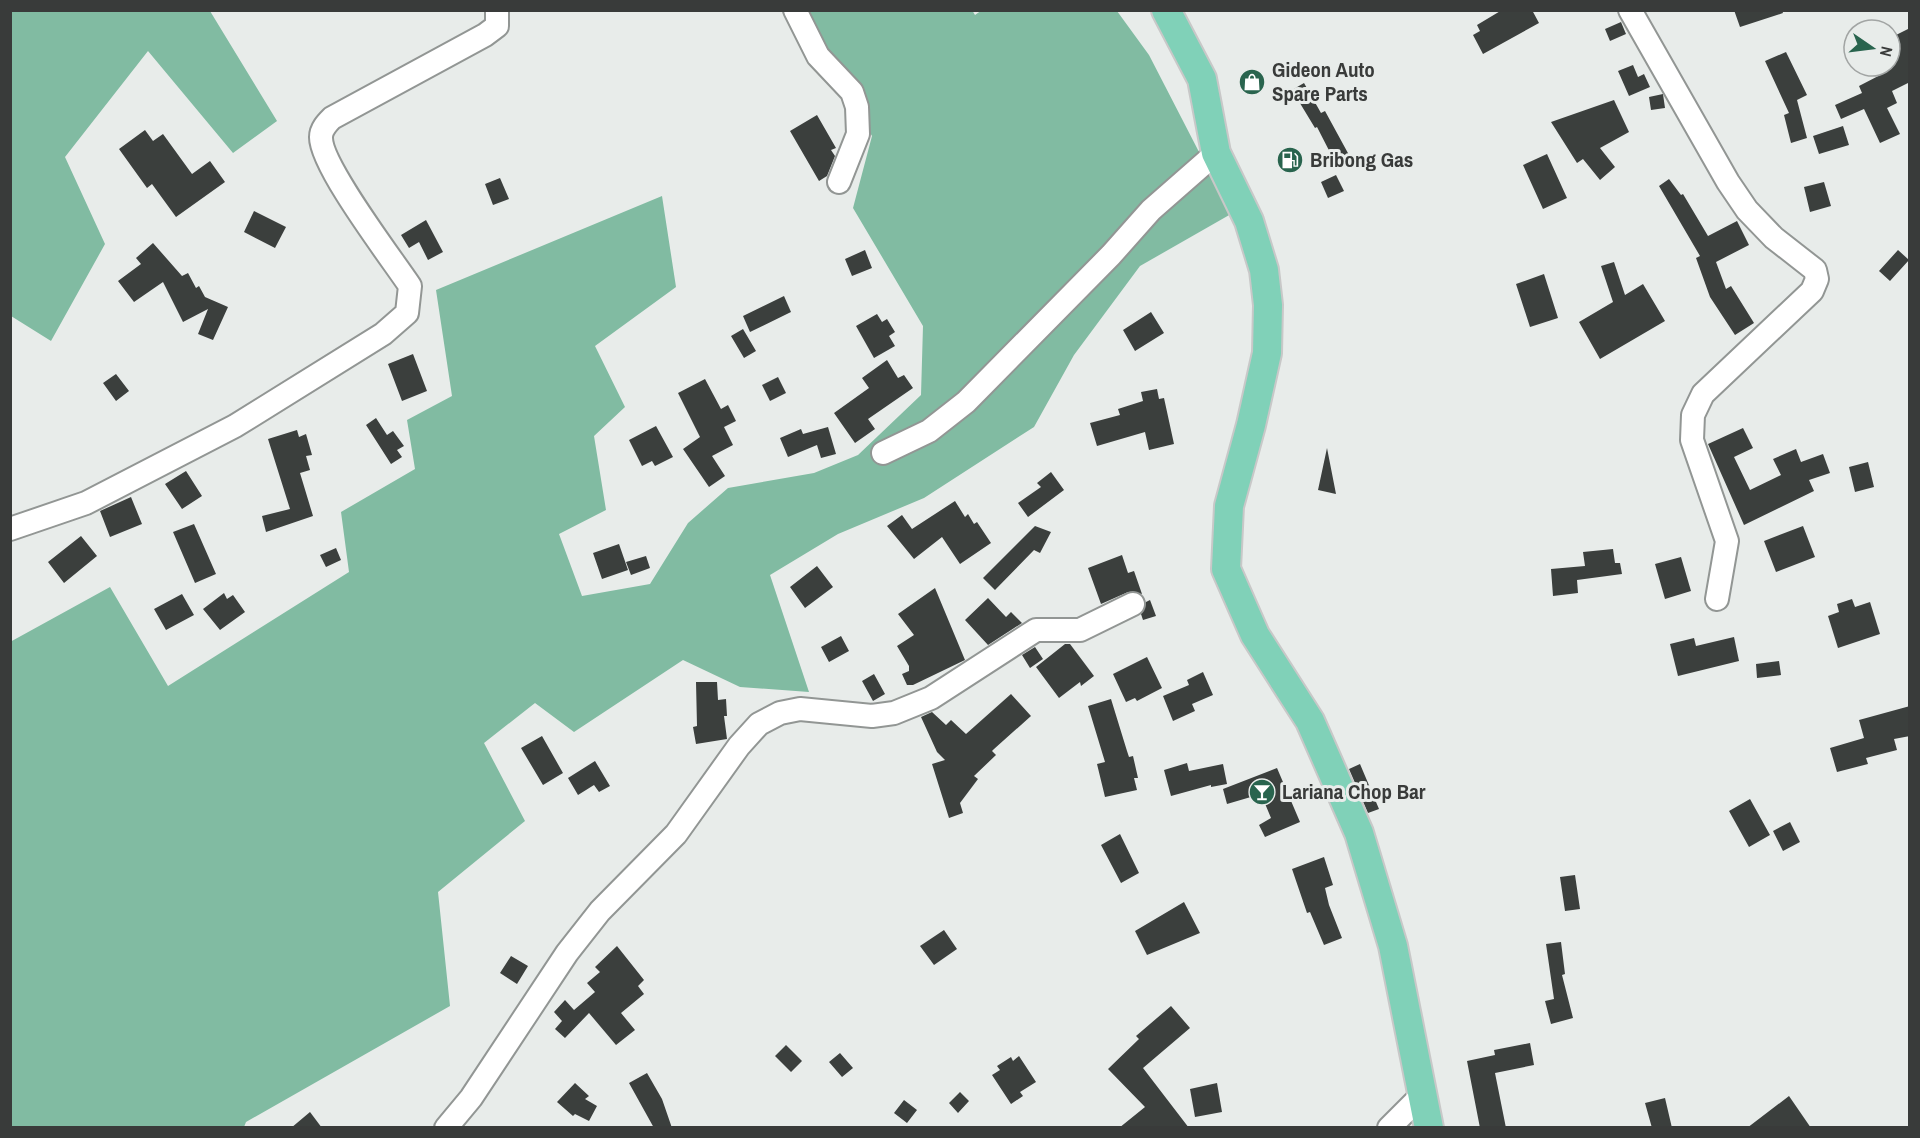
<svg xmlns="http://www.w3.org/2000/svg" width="1920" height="1138" viewBox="0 0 1920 1138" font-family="'Archivo Narrow',sans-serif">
<rect width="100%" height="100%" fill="#e8ecea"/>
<path fill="#81bba2" d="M972,10L975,15L982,10L1117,11L1149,55L1231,214L1140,266L1074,355L1034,427L924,498L838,534L770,575L809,692L740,687L683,660L574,732L535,703L484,743L525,821L438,892L450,1006L246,1122L244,1127H11L10,642L110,587L168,686L349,572L341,512L415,469L407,420L452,396L436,290L662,196L676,287L595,346L625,407L594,436L606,510L559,534L582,596L650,584L688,523L728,488L814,473L858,455L921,395L923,326L853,208L872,136L818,45L806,11Z
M10,11H210L277,121L233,153L148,51L65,157L105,244L51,341L11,316Z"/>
<path fill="#3b3f3d" d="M1502,10H1532L1539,23L1483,54L1473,35L1480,31L1477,25Z
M1734,10H1782L1783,13L1740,27Z
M1621,22L1626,34L1610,41L1605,29Z
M1910,28V82L1892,91L1897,103L1887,108L1900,134L1880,143L1864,109L1841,119L1835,105L1862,93L1859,86L1888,71L1890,38Z
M1786,52L1807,95L1797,100L1807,138L1791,143L1784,115L1789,113L1765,61Z
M1633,65L1638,77L1644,74L1650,87L1629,96L1618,71Z
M1304,83L1321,113L1325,111L1349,155L1345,157L1347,161L1337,166L1317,127L1315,128L1292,90Z
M1663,94L1665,108L1651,110L1649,97Z
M1614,100L1629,132L1600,148L1615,167L1600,180L1583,159L1577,163L1551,122Z
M817,115L836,148L831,150L835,156L827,176L819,181L790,131Z
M1843,126L1849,145L1819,154L1813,136Z
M145,130L153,141L163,134L192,174L210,161L225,182L176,217L152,184L147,188L119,149Z
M1547,154L1567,198L1543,209L1523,165Z
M1336,175L1344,191L1328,198L1321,182Z
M500,178L509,199L493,205L485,184Z
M1669,179L1681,195L1683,194L1708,236L1737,221L1749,245L1716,262L1726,289L1731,286L1754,323L1735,335L1710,297L1696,258L1700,256L1659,186Z
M1824,182L1831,206L1810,212L1804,187Z
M254,211L286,227L275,248L244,232Z
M426,220L443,252L428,260L419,242L409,248L401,235Z
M153,243L182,276L188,273L196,288L199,286L205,297L228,307L213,340L198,334L208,309L183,322L163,282L134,302L118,281L141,264L136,258Z
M865,250L872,268L852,276L845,259Z
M1898,250L1909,260L1890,281L1879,271Z
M1614,262L1625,295L1643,284L1665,321L1600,359L1579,322L1613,302L1601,266Z
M1544,274L1558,318L1530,327L1516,284Z
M784,296L791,312L750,332L743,316Z
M1151,312L1164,333L1135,351L1123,330Z
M877,314L882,322L887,319L895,332L889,336L895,346L874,358L856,326Z
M743,329L756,351L744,358L731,336Z
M413,354L427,391L402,401L388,364Z
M887,360L898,378L904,375L913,388L868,419L875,429L855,443L834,413L869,388L862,378Z
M116,374L129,391L116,401L103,383Z
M778,377L786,393L770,401L762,385Z
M705,379L721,409L728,405L736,421L724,427L733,445L712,456L725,476L709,487L683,449L700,437L678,393Z
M1157,389L1159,399L1164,398L1174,444L1149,450L1145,432L1097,446L1090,423L1120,415L1118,409L1143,401L1141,392Z
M376,418L387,435L393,431L404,446L397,450L402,457L391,464L366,425Z
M656,426L673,457L655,466L652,461L642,466L629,440Z
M828,427L836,454L821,458L817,445L788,457L780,438L801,429L803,434Z
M1743,428L1753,448L1734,457L1750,490L1781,475L1773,459L1796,449L1801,462L1823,454L1830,473L1809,480L1814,491L1744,525L1708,444Z
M297,430L299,437L306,434L312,455L306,456L310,470L300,473L313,516L266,532L262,516L290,509L268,439Z
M1327,448L1336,494L1318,490Z
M1868,462L1874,487L1855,492L1849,467Z
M186,471L202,496L182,509L165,484Z
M1051,472L1064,490L1028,517L1018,503L1041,487L1037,483Z
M131,497L142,524L110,537L100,511Z
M955,501L965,517L968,514L974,524L977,522L991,543L960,564L942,537L914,559L887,526L902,515L912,529Z
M194,524L216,574L195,583L173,532Z
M1035,526L1051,532L1040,553L1034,550L995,590L983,578Z
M1803,526L1815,557L1776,572L1764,541Z
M81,536L97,556L64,583L48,562Z
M619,544L628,570L602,579L593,553Z
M336,548L341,560L326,567L320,555Z
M1613,549L1615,563H1620L1622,574L1577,580L1578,593L1553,596L1551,569L1585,566L1583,552Z
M1122,555L1128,573L1134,571L1142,594L1128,592L1101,604L1088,568Z
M646,556L650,568L631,575L626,562Z
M1681,557L1691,591L1665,599L1655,564Z
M817,566L833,587L805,608L790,587Z
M935,588L965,660L913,685H907L902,674L909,671V666L897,646L914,635L898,614Z
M224,593L227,599L233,595L245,612L220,630L203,609Z
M182,594L194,615L166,630L154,609Z
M988,598L1006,617L1011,612L1022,623L988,645L965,620Z
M1852,599L1855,607L1870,602L1880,634L1838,648L1828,616L1839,612L1837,604Z
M1150,600L1156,616L1143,620L1141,614L1146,602Z
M841,636L849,651L829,662L821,647Z
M1734,637L1739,661L1678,676L1670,644L1694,638L1696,646Z
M1065,644H1070L1094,676L1081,686L1080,682L1059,698L1036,667Z
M1035,647L1043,659L1030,668L1022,655Z
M1147,657L1162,688L1137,701L1135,698L1126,702L1113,674Z
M1779,661L1781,675L1757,678L1756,664Z
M1203,672L1213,695L1192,704L1195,711L1173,721L1163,696L1189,685L1187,680Z
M874,674L885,694L873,701L862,681Z
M696,682H717L718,700L726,699L727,716H724L727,739L696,744L693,727L697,726Z
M1011,694L1031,716L994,749L992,751L996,755L974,776L978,779L960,803L963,813L949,818L932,764L945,760L937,752L921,717L932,712L946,725L951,720L966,734Z
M1111,699L1127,751L1129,757L1133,756L1138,778H1134L1137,790L1105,797L1097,764L1105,762L1088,706Z
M1910,706V736L1894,739L1897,750L1866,758L1868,764L1837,772L1830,748L1864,738L1859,720Z
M542,736L563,773L543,785L521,748Z
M595,761L610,786L599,792L594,785L578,795L568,778Z
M1187,763L1189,771L1223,764L1227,784L1211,787V785L1171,796L1164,770Z
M1360,764L1379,809L1368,813L1349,769Z
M1277,768L1300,822L1265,837L1259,825L1271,818L1261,794L1227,804L1223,789Z
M1750,799L1770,835L1749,847L1729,811Z
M1790,822L1800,842L1783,851L1773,831Z
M1120,834L1139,873L1121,883L1101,845Z
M1324,857L1333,885L1325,888L1329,905L1342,938L1324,945L1310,912L1307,913L1292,869Z
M1575,875L1580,909L1565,911L1560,877Z
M1184,902L1200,933L1147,955L1135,931Z
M944,930L957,949L934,965L920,946Z
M1561,942L1565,974L1562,975L1573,1018L1551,1024L1545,1001L1554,999L1546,944Z
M617,946L644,980L638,986L644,994L621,1013L635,1030L616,1045L589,1013L565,1038L555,1029L562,1021L554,1012L565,1000L574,1010L595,992L587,983L600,972L595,967Z
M511,956L528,966L517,984L500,973Z
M1171,1006L1190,1028L1143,1068L1189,1128H1119L1145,1107L1108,1069L1139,1039L1136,1036Z
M1530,1043L1534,1065L1495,1073L1506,1128H1480L1467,1061L1495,1055L1494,1050Z
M786,1045L802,1061L791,1072L775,1056Z
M840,1053L853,1068L842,1077L829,1062Z
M1019,1056L1036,1082L1020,1092L1023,1096L1011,1104L992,1075L1000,1070L997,1066L1011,1057L1013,1061Z
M647,1073L662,1099L672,1128H654L629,1083Z
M575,1083L589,1096L585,1099L597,1106L589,1121L575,1114L573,1116L557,1102Z
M1217,1083L1222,1112L1195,1117L1190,1089Z
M960,1092L969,1101L958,1113L949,1103Z
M1789,1096L1811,1128H1747Z
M1665,1098L1672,1128H1652L1645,1103Z
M904,1100L917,1110L907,1123L894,1113Z
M310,1112L322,1128H291Z"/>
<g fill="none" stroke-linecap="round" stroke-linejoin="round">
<defs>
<path id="minor" d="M795,10L818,56L852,92L857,107L858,134L839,182
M1630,10L1728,182L1747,210L1774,238L1815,270L1817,279L1812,291L1703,394L1693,415L1692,440L1727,541L1717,599
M883,453L929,431L966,402L1111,255L1151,210L1216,153
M10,529L86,503L235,426L383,334L407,313L410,286C392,259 320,165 321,137C321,129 327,123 332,118L485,35L497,26V10
M446,1128L471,1098L567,953L600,911L676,834L739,746L759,724L780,713L800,709L872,716L894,713L931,698L1036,630H1080L1133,604
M1389,1128L1424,1093"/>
<path id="major" d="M1166,10L1202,79L1216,153L1249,221L1264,270L1268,305L1267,353L1251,425L1229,506L1226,569L1255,635L1310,721L1359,833L1393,946L1429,1128"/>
</defs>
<use href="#minor" stroke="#929694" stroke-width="26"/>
<use href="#major" stroke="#c8c8c8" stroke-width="32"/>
<use href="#minor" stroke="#fff" stroke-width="22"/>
<use href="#major" stroke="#80d1b8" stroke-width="28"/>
</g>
<defs>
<symbol id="shop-disc" viewBox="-11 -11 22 22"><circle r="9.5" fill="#29644e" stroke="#e8ecea"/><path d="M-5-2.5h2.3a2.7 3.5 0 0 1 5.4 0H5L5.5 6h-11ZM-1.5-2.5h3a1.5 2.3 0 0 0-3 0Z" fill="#fff"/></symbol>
<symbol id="fuel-disc" viewBox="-11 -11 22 22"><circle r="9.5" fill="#29644e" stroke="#e8ecea"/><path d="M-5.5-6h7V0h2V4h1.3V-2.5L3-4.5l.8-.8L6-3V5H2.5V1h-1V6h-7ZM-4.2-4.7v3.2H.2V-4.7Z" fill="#fff"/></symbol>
<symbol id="bar-disc" viewBox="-11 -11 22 22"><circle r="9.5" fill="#29644e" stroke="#e8ecea"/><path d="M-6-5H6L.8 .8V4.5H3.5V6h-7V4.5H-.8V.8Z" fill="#fff"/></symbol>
</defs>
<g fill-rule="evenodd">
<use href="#shop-disc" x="1237" y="67" width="30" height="30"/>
<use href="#fuel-disc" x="1275" y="145" width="30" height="30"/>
<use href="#bar-disc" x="1247" y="777" width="30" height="30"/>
</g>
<g text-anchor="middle" stroke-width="6" stroke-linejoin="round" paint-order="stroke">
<g font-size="21" font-weight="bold" fill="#393b3a" stroke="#e8ecea" text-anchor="start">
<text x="1272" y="77">Gideon Auto<tspan x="1272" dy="24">Spare Parts</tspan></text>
<text x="1310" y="167">Bribong Gas</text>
<text x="1282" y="799">Lariana Chop Bar</text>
</g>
</g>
<rect width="1920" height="1138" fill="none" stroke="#393b3a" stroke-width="24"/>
<g transform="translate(1872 48) rotate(104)"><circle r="28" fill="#e8ecea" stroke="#a2a5a4" stroke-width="1.5"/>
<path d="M0-4.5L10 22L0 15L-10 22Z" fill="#29644e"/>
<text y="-9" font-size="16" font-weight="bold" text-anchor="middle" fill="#393b3a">N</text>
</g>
</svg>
